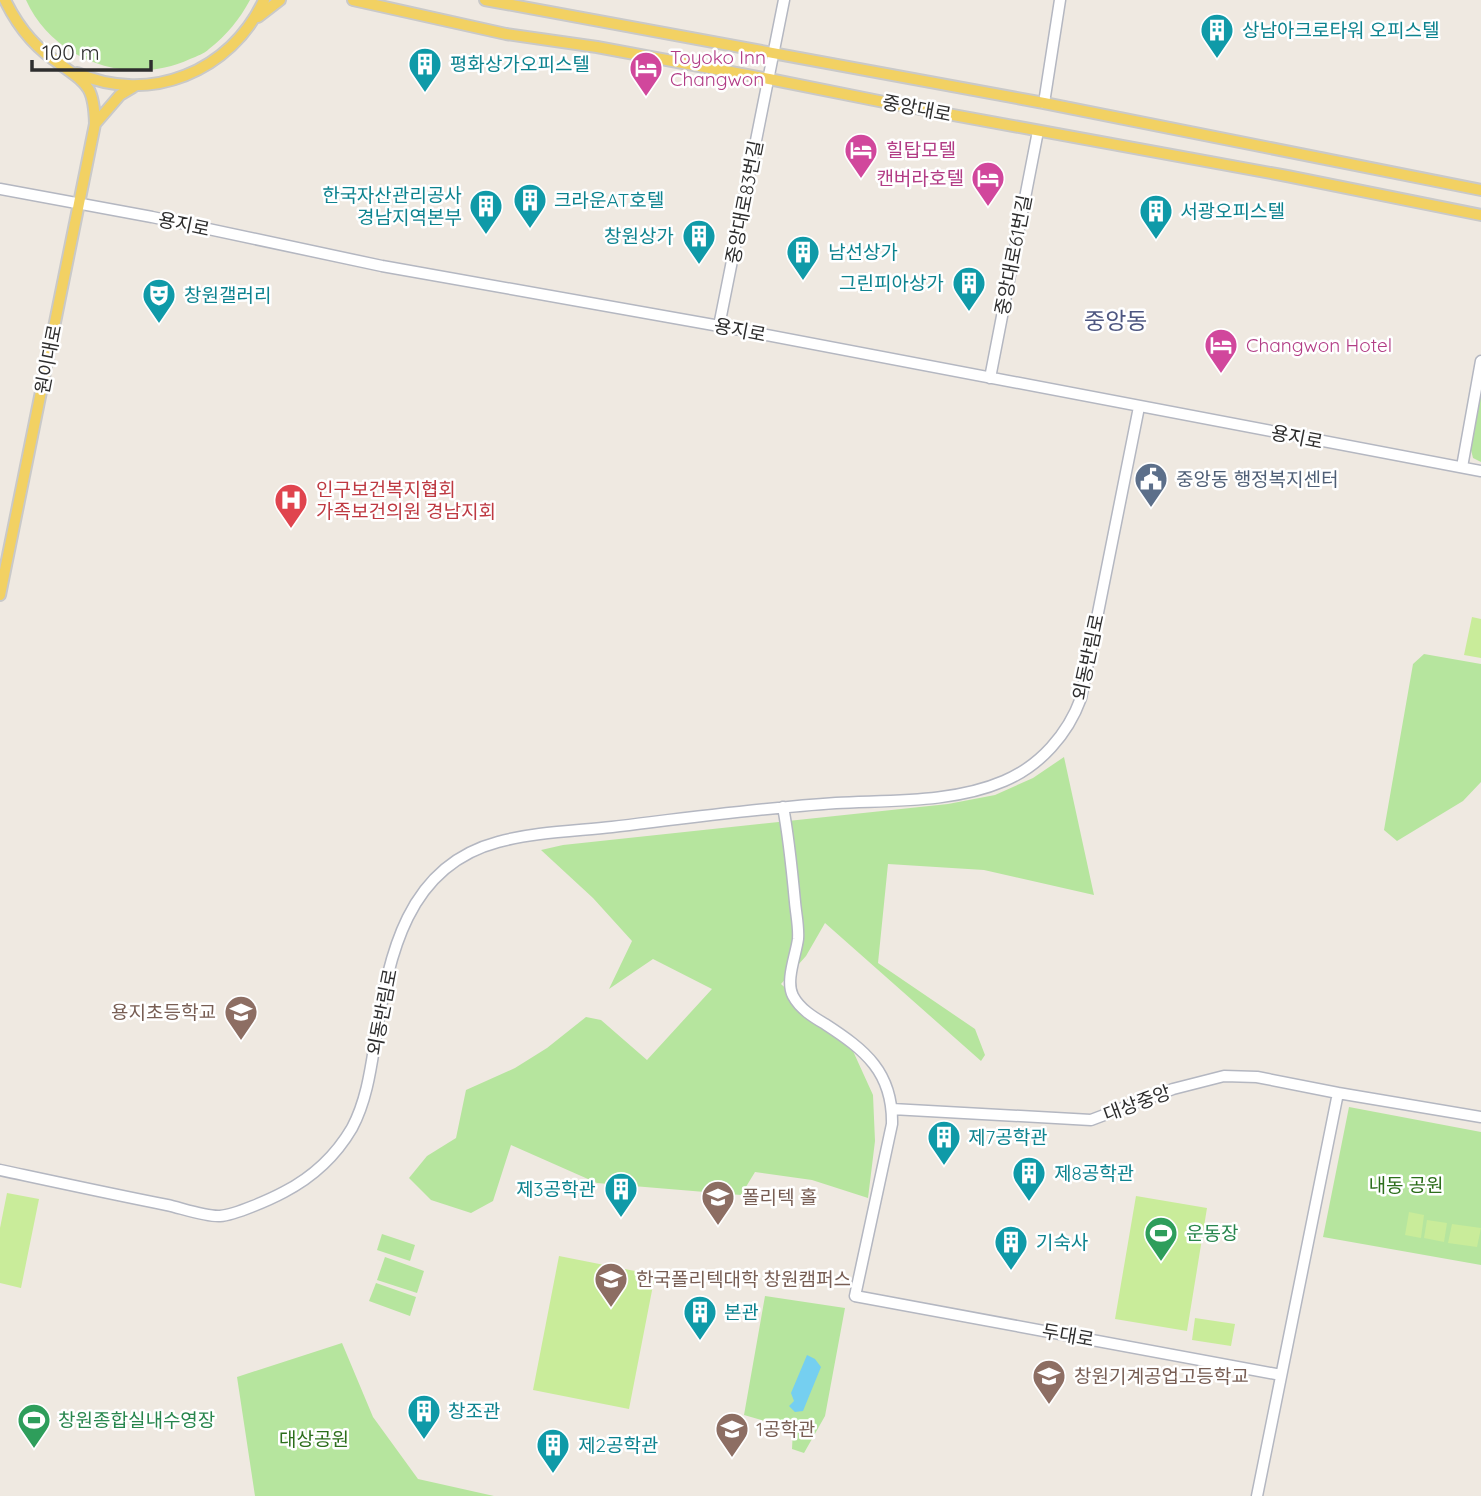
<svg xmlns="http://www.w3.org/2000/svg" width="1481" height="1496" viewBox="0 0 1481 1496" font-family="Quicksand,'Noto Sans KR',sans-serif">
<rect width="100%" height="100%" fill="#efe9e1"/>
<path fill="#b6e59e" d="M26,0H250C239,20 227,35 209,49C204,54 197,56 190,59C131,87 54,62 26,0Z
M1481,389V462L1473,458L1470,446Z
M1424,654L1481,664V782L1463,801L1397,841L1384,830L1413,664Z
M1064,757L1094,895L984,870L888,864L878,963L975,1029L985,1055L981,1061L825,923L806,956L781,984L853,1051L873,1095L875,1141L868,1198L812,1180L755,1172L741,1195L597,1183L511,1145L493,1201L471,1213L431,1200L409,1178L427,1156L456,1138L466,1090L515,1068L547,1048L586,1017L601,1020L647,1060L712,989L653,959L609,989L632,941L593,898L541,850L563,845L948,804L995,795L1033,778Z
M1349,1107L1481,1132V1265L1323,1237Z
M382,1234L415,1245L410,1261L377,1250Z
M385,1257L424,1271L417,1293L377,1280Z
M376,1283L416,1297L410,1316L369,1301Z
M765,1296L845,1308L825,1416L804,1453L792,1449L793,1429L744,1415Z
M342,1343L373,1417L418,1479L494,1496H255L237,1377Z"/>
<path fill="#c9ec9a" d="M1472,617L1481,619V658L1464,655Z
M7,1193L39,1199L21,1288L0,1283V1228Z
M1136,1196L1207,1208L1187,1331L1115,1319Z
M1409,1212L1424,1215L1421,1238L1405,1235Z
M1427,1220L1447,1223L1444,1242L1424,1238Z
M1452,1224L1481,1228L1477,1247L1448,1243Z
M559,1256L655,1275L629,1409L533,1390Z
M1195,1318L1235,1324L1231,1346L1192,1340Z"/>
<path fill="#75cff0" d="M807,1355L815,1359L821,1367L803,1411L795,1412L789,1406L794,1401L791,1393Z"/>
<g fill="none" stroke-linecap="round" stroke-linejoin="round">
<defs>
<path id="secondary" d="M1044,103L1060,0
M0,189L152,217L382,266L725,327L1481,471
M719,326L784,0
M990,378L1038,131
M1462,467L1481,361
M783,807C789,838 792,870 795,902C796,914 799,927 798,939C796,955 785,981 793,996C800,1009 813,1017 825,1024C865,1050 893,1072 892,1124L855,1296L1281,1375
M892,1109L1091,1120L1173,1089L1224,1076L1257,1077L1338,1093
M0,1170C56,1182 111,1194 167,1205C181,1208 206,1217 220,1216C235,1215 271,1199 284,1192C313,1177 335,1157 352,1128C367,1100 371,1067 376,1036C389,955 407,866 498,842C534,832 575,831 612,827C687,818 761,808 836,803C891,800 953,803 1004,781C1040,766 1068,734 1081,698L1139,407
M1257,1496L1338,1093L1481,1117"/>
<path id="primary" d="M5,0C18,27 37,50 62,65
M353,0L506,34L597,47L769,79L904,106L1287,176L1481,215
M485,0L1044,103L1481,190
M258,17L280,0
M77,73C149,105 231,72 264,0
M95,124L120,95L135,86
M0,595L95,124C94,85 87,84 57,62"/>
</defs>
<use href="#secondary" stroke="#b4b7c1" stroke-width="13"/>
<use href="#primary" stroke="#c9c9c9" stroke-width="14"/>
<use href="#secondary" stroke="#fff" stroke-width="10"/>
<use href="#primary" stroke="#f2d163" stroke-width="10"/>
</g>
<defs>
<symbol id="building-pin" viewBox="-11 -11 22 30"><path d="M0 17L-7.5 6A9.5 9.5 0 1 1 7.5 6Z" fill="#0f9aa8" stroke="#fff"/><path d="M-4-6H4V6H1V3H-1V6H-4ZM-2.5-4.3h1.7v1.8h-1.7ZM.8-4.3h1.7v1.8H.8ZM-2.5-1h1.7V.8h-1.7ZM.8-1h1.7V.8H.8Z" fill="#fff"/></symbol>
<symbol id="hotel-pin" viewBox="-11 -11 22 30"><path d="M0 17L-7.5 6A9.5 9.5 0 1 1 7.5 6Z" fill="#d1479c" stroke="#fff"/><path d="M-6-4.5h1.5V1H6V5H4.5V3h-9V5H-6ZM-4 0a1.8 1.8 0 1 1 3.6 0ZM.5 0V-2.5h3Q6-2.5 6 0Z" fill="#fff"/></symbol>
<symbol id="theatre-pin" viewBox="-11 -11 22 30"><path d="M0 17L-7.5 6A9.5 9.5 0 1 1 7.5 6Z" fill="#0f9aa8" stroke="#fff"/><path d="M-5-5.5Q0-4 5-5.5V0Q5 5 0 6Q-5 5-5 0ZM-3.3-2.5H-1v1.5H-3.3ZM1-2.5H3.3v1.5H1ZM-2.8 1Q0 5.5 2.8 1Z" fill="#fff"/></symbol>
<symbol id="civic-pin" viewBox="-11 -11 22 30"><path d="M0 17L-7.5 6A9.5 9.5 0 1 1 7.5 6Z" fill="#5c6f8a" stroke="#fff"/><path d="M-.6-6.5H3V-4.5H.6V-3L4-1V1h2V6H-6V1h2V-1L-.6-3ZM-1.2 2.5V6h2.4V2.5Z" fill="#fff"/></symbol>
<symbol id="hospital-pin" viewBox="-11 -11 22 30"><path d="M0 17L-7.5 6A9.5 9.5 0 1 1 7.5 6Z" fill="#e0444e" stroke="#fff"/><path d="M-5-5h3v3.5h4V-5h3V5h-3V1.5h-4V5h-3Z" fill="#fff"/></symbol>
<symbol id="school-pin" viewBox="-11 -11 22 30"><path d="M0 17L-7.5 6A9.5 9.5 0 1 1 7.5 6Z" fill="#8d6e63" stroke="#fff"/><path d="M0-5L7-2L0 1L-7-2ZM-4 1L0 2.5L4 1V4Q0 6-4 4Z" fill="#fff"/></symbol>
<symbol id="university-pin" viewBox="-11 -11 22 30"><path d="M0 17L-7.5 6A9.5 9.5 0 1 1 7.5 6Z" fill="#8d6e63" stroke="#fff"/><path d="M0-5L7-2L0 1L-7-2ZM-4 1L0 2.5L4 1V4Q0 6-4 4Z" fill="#fff"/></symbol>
<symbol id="stadium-pin" viewBox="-11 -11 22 30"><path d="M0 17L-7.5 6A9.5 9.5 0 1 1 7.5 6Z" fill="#2e9e5b" stroke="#fff"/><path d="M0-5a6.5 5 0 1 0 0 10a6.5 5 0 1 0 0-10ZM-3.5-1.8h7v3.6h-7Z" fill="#fff"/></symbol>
</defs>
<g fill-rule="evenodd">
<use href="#building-pin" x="1198" y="11" width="38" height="52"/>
<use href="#building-pin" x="406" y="45" width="38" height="52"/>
<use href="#hotel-pin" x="627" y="49" width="38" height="52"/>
<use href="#hotel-pin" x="842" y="131" width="38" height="52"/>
<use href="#hotel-pin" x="969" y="159" width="38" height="52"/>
<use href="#building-pin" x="511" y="181" width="38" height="52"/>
<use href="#building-pin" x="467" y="187" width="38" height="52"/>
<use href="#building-pin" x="1137" y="192" width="38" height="52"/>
<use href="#building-pin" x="680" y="217" width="38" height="52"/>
<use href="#building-pin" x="784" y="233" width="38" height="52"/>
<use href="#building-pin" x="950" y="264" width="38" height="52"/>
<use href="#theatre-pin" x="140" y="276" width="38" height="52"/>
<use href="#hotel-pin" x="1202" y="326" width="38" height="52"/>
<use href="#civic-pin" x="1132" y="460" width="38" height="52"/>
<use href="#hospital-pin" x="272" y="481" width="38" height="52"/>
<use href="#school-pin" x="222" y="993" width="38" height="52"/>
<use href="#building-pin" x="925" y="1118" width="38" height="52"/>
<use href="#building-pin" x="1010" y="1154" width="38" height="52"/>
<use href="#building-pin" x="602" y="1170" width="38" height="52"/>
<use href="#university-pin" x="699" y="1178" width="38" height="52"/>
<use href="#stadium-pin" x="1142" y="1214" width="38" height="52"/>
<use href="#building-pin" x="992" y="1223" width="38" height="52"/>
<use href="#university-pin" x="592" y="1260" width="38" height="52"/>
<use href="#building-pin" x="681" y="1293" width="38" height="52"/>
<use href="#school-pin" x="1030" y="1357" width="38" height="52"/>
<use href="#building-pin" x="405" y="1392" width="38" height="52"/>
<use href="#stadium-pin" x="15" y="1401" width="38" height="52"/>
<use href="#university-pin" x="713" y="1410" width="38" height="52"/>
<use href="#building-pin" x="534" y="1426" width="38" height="52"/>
</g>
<g text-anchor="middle" stroke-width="5" stroke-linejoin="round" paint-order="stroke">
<g font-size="19" fill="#0d838f" stroke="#fff" text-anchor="start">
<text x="1242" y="37">상남아크로타워 오피스텔</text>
<text x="450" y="71">평화상가오피스텔</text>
<text x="462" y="202" text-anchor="end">한국자산관리공사<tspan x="462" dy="22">경남지역본부</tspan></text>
<text x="554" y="207">크라운AT호텔</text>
<text x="1180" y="218">서광오피스텔</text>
<text x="674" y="243" text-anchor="end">창원상가</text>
<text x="828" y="259">남선상가</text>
<text x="944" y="290" text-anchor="end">그린피아상가</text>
<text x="184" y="302">창원갤러리</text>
<text x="968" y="1144">제7공학관</text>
<text x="1054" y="1180">제8공학관</text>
<text x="596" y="1196" text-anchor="end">제3공학관</text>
<text x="1036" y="1249">기숙사</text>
<text x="724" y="1319">본관</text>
<text x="448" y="1418">창조관</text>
<text x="578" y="1452">제2공학관</text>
</g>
<g font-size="19" fill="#b23c85" stroke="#fff" text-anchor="start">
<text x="670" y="64">Toyoko Inn<tspan x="670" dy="22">Changwon</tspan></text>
<text x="886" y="157">힐탑모텔</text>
<text x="964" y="185" text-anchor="end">캔버라호텔</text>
<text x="1246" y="352">Changwon Hotel</text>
</g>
<g font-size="19" fill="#2e2e2e" stroke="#fff">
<text transform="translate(917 108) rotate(11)" y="7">중앙대로</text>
<text transform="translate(744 202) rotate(-79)" y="7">중앙대로83번길</text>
<text transform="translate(184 224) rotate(12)" y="7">용지로</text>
<text transform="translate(1013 255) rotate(-79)" y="7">중앙대로61번길</text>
<text transform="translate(740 330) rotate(11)" y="7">용지로</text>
<text transform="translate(48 359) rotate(-79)" y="7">원이대로</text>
<text transform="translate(1297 437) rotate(11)" y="7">용지로</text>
<text transform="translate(1088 657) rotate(-78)" y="7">외동반림로</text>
<text transform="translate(382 1012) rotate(-79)" y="7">외동반림로</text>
<text transform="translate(1137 1103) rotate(-20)" y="7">대상중앙</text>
<text transform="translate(1068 1335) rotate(10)" y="7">두대로</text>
</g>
<g font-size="19" fill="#4e5e75" stroke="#fff" text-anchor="start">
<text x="1176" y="486">중앙동 행정복지센터</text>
</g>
<g font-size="19" fill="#be3a42" stroke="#fff" text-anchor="start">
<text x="316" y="496">인구보건복지협회<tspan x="316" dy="22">가족보건의원 경남지회</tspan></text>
</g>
<g font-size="19" fill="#785e54" stroke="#fff" text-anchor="start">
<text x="216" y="1019" text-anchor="end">용지초등학교</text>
<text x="742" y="1204">폴리텍 홀</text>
<text x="636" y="1286">한국폴리텍대학 창원캠퍼스</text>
<text x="1074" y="1383">창원기계공업고등학교</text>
<text x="756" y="1436">1공학관</text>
</g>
<g font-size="19" fill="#2c6e1b" stroke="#fff">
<text x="1406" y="1192">내동 공원</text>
<text x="314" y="1446">대상공원</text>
</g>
<g font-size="19" fill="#27864d" stroke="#fff" text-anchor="start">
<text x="1186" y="1240">운동장</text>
<text x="58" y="1427">창원종합실내수영장</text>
</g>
<g font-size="23" fill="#4d5680" stroke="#fff">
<text x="1116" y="329">중앙동</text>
</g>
</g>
<path d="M32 60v10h119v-10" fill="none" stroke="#2e2e2e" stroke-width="3.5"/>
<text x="42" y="60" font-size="21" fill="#2e2e2e" stroke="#ffffff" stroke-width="5" paint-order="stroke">100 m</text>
</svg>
